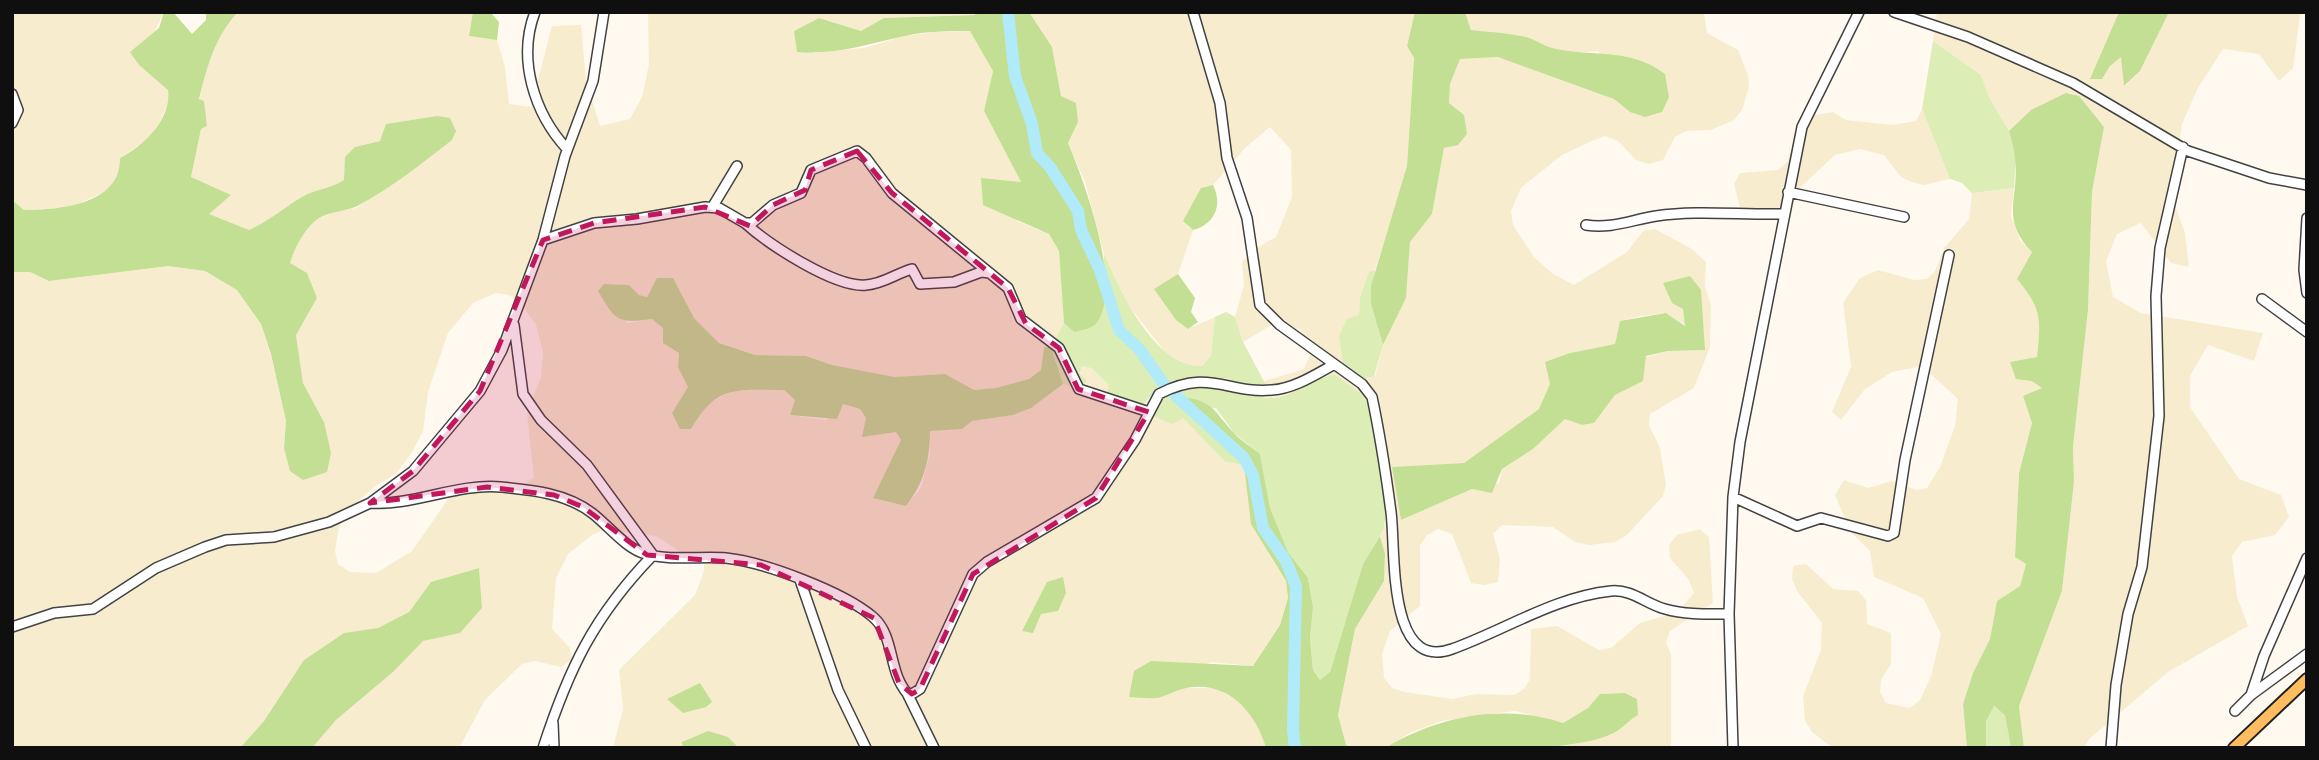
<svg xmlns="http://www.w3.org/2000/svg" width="2319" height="760" viewBox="0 0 2319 760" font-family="Lora,serif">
<rect width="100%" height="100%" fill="#fff9f0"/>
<path fill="#f7edce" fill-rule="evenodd" d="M12,12H164L139,65L168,89L170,100L154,135L120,158V169L110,189L72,207L24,210L12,200Z
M238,12H473L469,36L497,40L505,67L509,104L531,107L552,26L581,25L586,81L600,126L630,119L642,97L649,64L648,12H975V15L884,18L861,31L819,18L794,31L814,53L863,48L905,36L934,32L970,31L981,46L993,71L984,111L1021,182L1017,221L1049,234L1059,251L1064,323L1051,347H1044L1041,370L1029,379L996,388L974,390L945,374L895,377L832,365L806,356L755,355L719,343L694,318L650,289L647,297L639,295L629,285L605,284L627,323L652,319L663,328L679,353L678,367L689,387L672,413L691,429L705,406L732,390H784L795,400L790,415L804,417L826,420L843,404L860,409L866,418L897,432L901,440L874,498L906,506L921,488L930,453V431L961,429L971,421L1013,415L1063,384L1078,389L1082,366L1091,368L1109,385L1148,402L1155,391L1191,379L1227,378L1241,384L1266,386L1264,381L1304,369L1311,353L1301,330L1276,322L1243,342L1235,317L1244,285L1242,262L1253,250L1276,237L1292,197L1291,150L1270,127L1245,148L1213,185L1201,188L1187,226L1193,230L1178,274L1155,289L1188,329L1215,317L1211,356L1202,366L1189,367L1165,352L1122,297L1104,254L1085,182L1068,143L1078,122L1061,96L1052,47L1029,12H1415L1407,46L1414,58L1407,166L1399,200L1375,270L1369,273L1360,297L1359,315L1342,346L1343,365L1375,376L1383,345L1406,298L1410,242L1432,214L1444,148L1464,115L1449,103L1450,84L1460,59L1498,57L1520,63L1614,99L1630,112L1598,51L1580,53L1552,49L1528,38L1471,30L1465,12H1704L1707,33L1738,50L1748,75L1749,87L1742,110L1734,120L1711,130L1686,131L1675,137L1663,160L1649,164L1636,160L1618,141L1605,136L1592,141L1562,155L1521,188L1511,211L1513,225L1534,257L1553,274L1574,285L1627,252L1643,231L1655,229L1692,249L1706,262L1705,287L1711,305L1710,347L1694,388L1650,414L1649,425L1660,448L1666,485L1663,496L1627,535L1615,542L1589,545L1575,542L1553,527L1502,525L1493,534L1500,559L1498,582L1484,585L1471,583L1452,534L1438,529L1427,535L1420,545V606L1390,631L1382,654L1384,678L1392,688L1404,692L1453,699L1476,694L1514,695L1524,689L1530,679L1531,629L1557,626L1599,650L1611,648L1640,623L1678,612L1694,593L1689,580L1670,558L1669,545L1677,535L1700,529L1709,537L1713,603L1670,631L1666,643L1671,654V748H1541L1617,731L1627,720L1637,699L1625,693L1600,694L1588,708L1563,723L1515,711L1482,715L1442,721L1412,732L1385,748L1346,746L1338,715L1355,629L1384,581L1385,554L1380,536L1384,529L1386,509L1369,407L1334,374L1318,378L1293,393L1270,398L1238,390L1178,389L1183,418L1225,462L1244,465L1270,556L1286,581L1288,598L1280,625L1253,666L1210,662L1159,698L1183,688H1216L1244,705L1260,728L1266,748H739L728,737L683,742V748H613L623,709L619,670L695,595L704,571V559L679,551L656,536L604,530L592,535L568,554L556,578L552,629L570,648L572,660L561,667L535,661L522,664L485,700L459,748H312L336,720L393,672L423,640L460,633L482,608L479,568L431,582L409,612L378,628L344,633L304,660L264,721L240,748H12V272H30L49,281L168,266L205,271L237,290L261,324L271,355L286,421L284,448L324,422L303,383L296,335L317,298L290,263L297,242L316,220L333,212L356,208L452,140L438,116L387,124L380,141L355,147L344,180L331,188L305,195L264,223L249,230L208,214L230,195L191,177L201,129L199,100L206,70L223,27ZM496,293L509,295L521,304L536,325L543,352L541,377L527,413L534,478L524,484L453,492L412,551L376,573L350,572L338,564L335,551L339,526L354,505L374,487L396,474L411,454L423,431L428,392L448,333L473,303ZM1683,309L1704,350L1669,351L1646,357L1642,381L1615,395L1594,423L1582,425L1565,419L1533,449L1502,469L1499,483L1472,489L1401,520L1393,467L1464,463L1539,409L1570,353L1615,344L1620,321L1641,316L1666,313L1686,326Z
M1937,12H2119L2091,78L2102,79L2110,66L2121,56L2125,86L2140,71L2169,12H2305L2300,15L2293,68L2279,81L2259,54L2223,49L2198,88L2182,124L2172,197L2185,233L2189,267L2171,263L2141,223L2117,234L2106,261L2113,297L2141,313L2263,333L2254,361L2208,345L2190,376V407L2239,479L2281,495L2289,517L2275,535L2242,542L2232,556L2237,597L2248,626L2168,672L2089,739L2084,748H2024L2019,706L2062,591L2074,482L2073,447L2088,310L2092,192L2104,127L2031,110L2009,131L1989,97L1981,75L1933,41Z
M1922,109L1950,179L1924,185L1911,182L1900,176L1884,155L1860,149L1835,155L1776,210L1750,215L1740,207L1734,184L1740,173L1778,170L1787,162L1803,117L1833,112L1846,120L1892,125L1916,121Z
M2014,188L2011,216L2020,240L2032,252L2017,279L2036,302L2040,326L2037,357L2010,362L2043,388L2023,396L2032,423L2019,473L2015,557L2026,564L2020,586L1997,601L1990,639L1973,673L1963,704L1967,748H1833L1812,732L1805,721L1803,696L1821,650L1822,623L1797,591L1792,579L1793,566L1806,564L1833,589L1858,591L1866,600L1867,624L1891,633V664L1881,680L1880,692L1886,703L1910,708L1920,700L1931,676L1941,634L1923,598L1874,577L1870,551L1851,532L1835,495L1844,480L1868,488L1892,481L1916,490L1927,488L1940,467L1955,426L1958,399L1922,366L1892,372L1865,389L1841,420L1832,412L1851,367L1843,303L1860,278L1878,270L1914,280L1927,279L1935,271L1944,248L1969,219L1972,193Z"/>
<path fill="#dcedb6" d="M1933,41L1981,75L1989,97L2009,131L2016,159L2014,188L1972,193L1962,183L1950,179L1922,109Z
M1104,254C1120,291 1155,368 1202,366L1211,356L1215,317L1226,312L1235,317L1243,342L1267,387L1241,384L1227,378L1191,379L1156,390L1140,408L1107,393L1109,385L1091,368L1082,366L1080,374L1087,381L1077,389L1063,384L1051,347L1064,323L1074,332L1104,303Z
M1375,270L1371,304L1383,345L1374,376L1361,379L1343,365L1339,336L1347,319L1359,315L1360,297L1369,272Z
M1334,374L1361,394L1369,407L1386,509L1384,529L1363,564L1330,672L1320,680L1313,670L1310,638L1313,607L1308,578L1288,552L1270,508L1260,454L1234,433L1216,408L1179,406L1244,465L1225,462L1183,418L1172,424L1153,416V409L1161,396C1191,385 1208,383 1241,391C1251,393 1263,399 1273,398C1296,395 1312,380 1334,374Z
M1993,706L2005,714L2011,748H1986V721Z"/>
<path fill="#c2df94" d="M164,12H173L192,34L206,20V12H238C215,36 207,67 199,99L204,101L207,126L201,129L191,177L231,195L209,214L249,230C269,221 284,208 302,197C315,189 331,189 344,180L345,157L355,147L380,141L386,124L437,116L450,118L456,131L452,140C422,163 393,187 359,205C345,213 327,210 314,222C302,234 295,247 290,263L307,273L317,298L296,335L303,383L324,422L331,453L327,472L303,480L290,471L284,448L286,421L271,354L261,324L237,290L205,271L168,266L49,281L30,272H12V200L24,210C59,210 121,205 120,158C144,146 172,119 168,90L139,65L130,52L159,28Z
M473,12H490L499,22L497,40L469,36Z
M975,12H1029L1052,47L1061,96L1076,103L1078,122L1068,143C1084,181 1122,283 1098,321C1093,329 1082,330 1074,332L1064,323L1059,251L1049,234L983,205L981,178L1021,182L984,111L993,71L970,31C949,31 926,31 905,36C867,44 837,55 797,52L794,31L819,18L861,31L884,18L975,15Z
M1415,12H1465L1471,30C1489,32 1508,33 1526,37C1536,40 1545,47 1556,49C1596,57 1631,48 1665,74L1669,97L1662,112L1645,117L1630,112L1614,99L1498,57L1460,59L1450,84L1449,103L1464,115L1467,134L1458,145L1444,148L1432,214L1410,242L1406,298L1383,345L1371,304V286L1407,166L1414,58L1407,46Z
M2119,12H2169L2140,71L2124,86L2121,57L2110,66L2102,79H2090Z
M2066,93L2079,96L2104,127L2092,192L2088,310L2073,447L2074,482L2062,591L2019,706L2024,748H2011L2005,715L1994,706L1986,721V748H1967L1963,704L1973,673L1990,639L1997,601L2020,586L2026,564L2015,557L2019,473L2032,423L2023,396L2042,388L2032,381L2016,379L2010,362L2037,357C2041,318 2042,309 2017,279L2032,252C1999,218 2020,198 2015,158C2014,149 2011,139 2009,131L2031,110Z
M1213,185C1223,205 1215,224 1193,230L1183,221L1201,188Z
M1178,274L1195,298L1191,312L1198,322L1188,329L1176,320L1154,289Z
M1690,276L1701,290L1705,350L1668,351L1646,356L1643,381L1615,395L1594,423L1582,425L1565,419L1533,449L1502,469L1492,493L1472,489L1401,520L1392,467L1464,463L1539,409L1550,384L1545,362L1570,353L1615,344L1620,321L1666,313L1685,326L1683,309L1672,303L1663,283Z
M657,278H673L694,318L719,343L755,355L806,356L832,365L895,377L945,374L974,390L996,388L1029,379L1041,370L1044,347H1051L1063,384L1031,408L1013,415L972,421L962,429L930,431C930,460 924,483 906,506L873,498L901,440L896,432L862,437L866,418L860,409L843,404L837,419L790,415L795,400L784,390C736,390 717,384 691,429H680L672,413L688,387L678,367L679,353L663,343V328L652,319C617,324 615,320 598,291L604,284L629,285L639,295L647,297Z
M1188,398C1214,401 1218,417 1234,433C1241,441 1252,447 1260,454L1270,508L1288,552L1308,578L1313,607L1310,638L1313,670L1320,680L1330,672L1363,564L1380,536L1385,554L1384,581L1355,629L1338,715L1346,745L1352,748H1266C1255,710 1225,678 1182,689C1175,691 1168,695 1161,697C1152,700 1139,697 1129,697L1134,671L1151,661L1253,666L1280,625L1288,598L1286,581L1251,524L1244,465L1179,406Z
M479,568L482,608L460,633L423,641L393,672L336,720L312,748H240L264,721L304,660L344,633L378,628L409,612L431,582Z
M1063,577L1066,593L1058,611L1041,614L1033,633L1022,631L1047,582Z
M700,683L712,702L706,707L683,713L667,699Z
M1625,693L1637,699L1638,715C1630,719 1625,726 1617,731C1577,756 1438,748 1385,748C1439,716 1502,703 1563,723L1588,708L1600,694Z
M708,731L728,737L739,748H683L682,742Z"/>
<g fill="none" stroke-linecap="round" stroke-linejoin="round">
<path stroke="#b1ebfa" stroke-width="12" d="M1008,12L1015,76L1032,124L1037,153L1050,167L1078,211L1081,230L1100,270L1119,330L1140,350L1165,386
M1175,395L1244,458L1253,475L1263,528L1286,561L1296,586L1293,730L1295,748"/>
<defs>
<path id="minor" d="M535,12C517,59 534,113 567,149
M1193,12L1220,103L1227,158L1247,218L1260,305L1280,325L1362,384L1372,397C1380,435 1386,474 1391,512C1396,548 1386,673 1452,649C1505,630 1554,597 1611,591C1632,589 1646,604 1665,609C1686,615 1708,614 1729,614
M1894,12L1968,37L2073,83L2188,151L2269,178L2307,185
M12,94L18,110L12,123
M1788,192L1904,217
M713,206L737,166
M2307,218L2304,270L2307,293
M745,223C768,244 835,288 866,285C883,284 897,273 912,269L920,284L954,282L981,272L990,273
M1586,225C1611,229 1631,220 1656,216C1696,210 1741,215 1782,214
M543,240L594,223L637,219L705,207L719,208L745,223H752L773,205L801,193L811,170L857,151L866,158L892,193L1008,288L1021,319L1059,348L1079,389L1149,412
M2262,299L2307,332
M514,325L523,394L541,420L587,465L653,555C594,616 569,668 543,748
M1733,497L1797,526L1821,518L1888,536L1894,533L1905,460L1949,255
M370,503C414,506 457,483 501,487C532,490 566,493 592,513C608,525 626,549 646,554C671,561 701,556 726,558C764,562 844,592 873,617C895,636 888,671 907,693L912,694L920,689L973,574L987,562L1096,498L1135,440L1159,394C1210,368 1227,394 1272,390C1293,389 1315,375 1333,365
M800,580L838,690L866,748
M12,627L54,613L93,609L156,568L205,547L226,540L274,537L329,522L370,503L413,471L480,391L502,350L543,240L565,156L593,81L604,12
M907,693L934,748
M2251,695L2264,656L2307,558
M2235,711L2251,695L2307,654
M553,723L554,748
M1733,748L1729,614L1733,497L1740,442L1802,127L1859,12
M2111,748L2116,685L2128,614L2142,567L2159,416L2156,296L2160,248L2183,147"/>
<path id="major" d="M2234,748L2307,679"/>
</defs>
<use href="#minor" stroke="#424242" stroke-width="12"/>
<use href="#major" stroke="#202020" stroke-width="14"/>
<use href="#minor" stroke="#fff" stroke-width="9"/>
<use href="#major" stroke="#ffbd60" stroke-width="10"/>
</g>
<path fill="#c2185b" fill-opacity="0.2" stroke="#c2185b" stroke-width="5" stroke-dasharray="14 9" stroke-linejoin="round" d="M857,151L892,193L1008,288L1026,324L1059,348L1078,389L1149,412L1096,498L973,574L920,689L912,694L899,683L874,618L761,565L647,555L583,507L554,495L487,487L370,503L413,471L480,391L543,240L594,223L705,207L750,226L773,205L805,190L811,170Z"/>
<rect width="2319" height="760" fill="none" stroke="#0f0f0f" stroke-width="28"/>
</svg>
